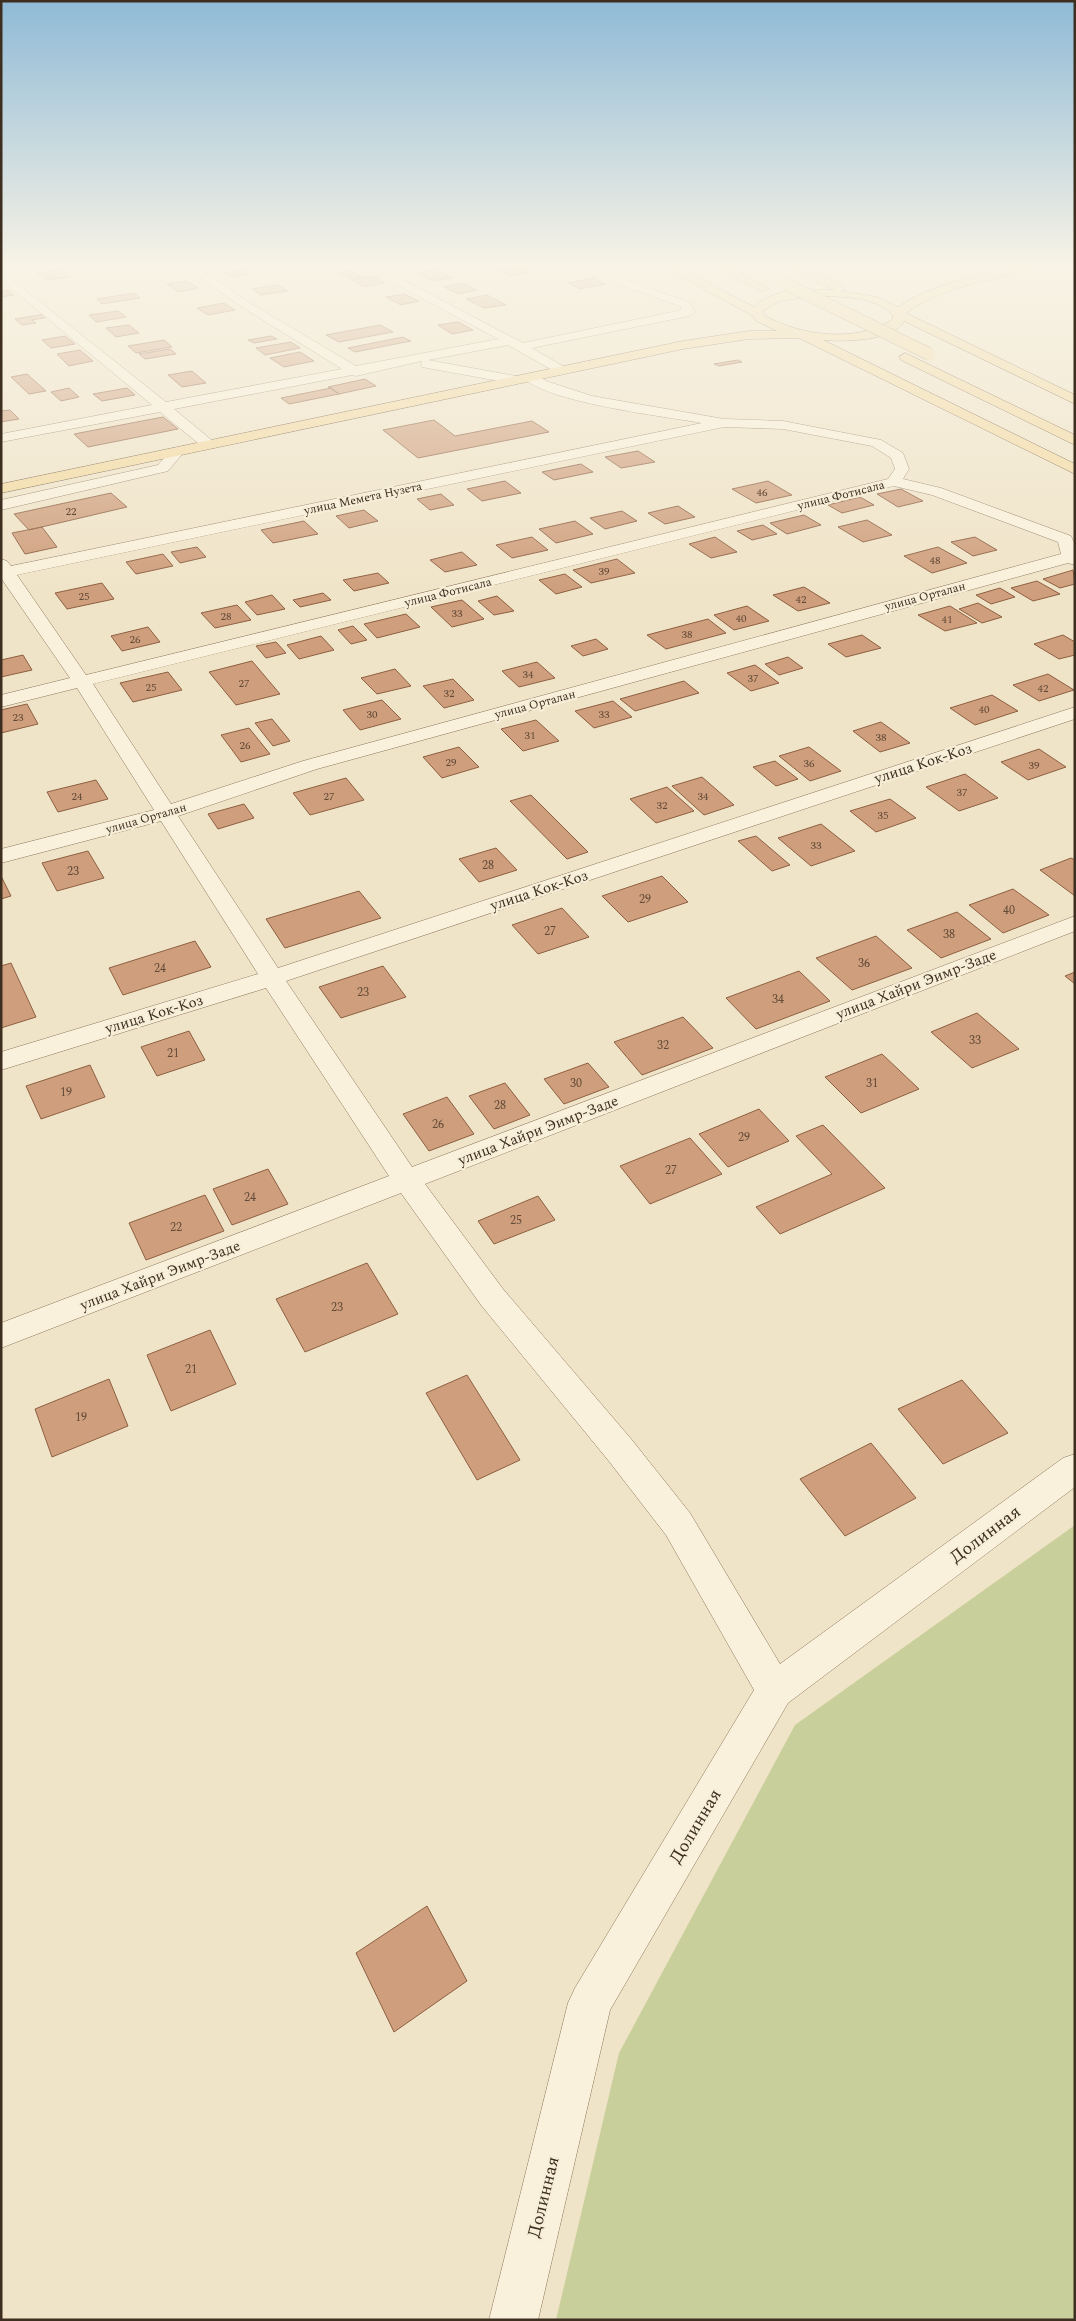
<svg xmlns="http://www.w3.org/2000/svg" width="1076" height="2321" viewBox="0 0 1076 2321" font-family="Spectral,serif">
<rect width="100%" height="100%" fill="#f0e4c8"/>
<path fill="#c9cf9b" d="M1075,1525V2320H556L619,2053L795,1725Z"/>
<path fill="#cf9f7d" stroke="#8d5f41" d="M521,267L532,272L510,276L499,270Z
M60,269L70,277L47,280L37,273Z
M436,269L452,278L433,281L417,273Z
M243,270L248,274L230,277L224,273Z
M349,270L362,277L350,279L338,272Z
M373,276L385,283L364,287L352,280Z
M593,278L605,284L580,289L568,283Z
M187,281L198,288L178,292L167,284Z
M463,283L477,290L458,294L444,287Z
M278,285L288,291L261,295L252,289Z
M8,290L14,295L1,297V291Z
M134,293L140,298L102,304L97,299Z
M404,294L419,301L401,305L386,297Z
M487,295L506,305L484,308L466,299Z
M224,303L235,310L208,315L197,308Z
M118,311L126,317L96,322L89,315Z
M45,314L49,317L32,320L36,323L22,325L15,319Z
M458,322L473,330L452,334L438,325Z
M129,325L139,333L116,337L106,328Z
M380,325L393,332L339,342L326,335Z
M65,336L75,344L51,348L42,340Z
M271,336L277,339L254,343L248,340Z
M403,337L411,341L355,352L348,348Z
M164,340L172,347L136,353L128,346Z
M291,342L300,348L265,355L256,348Z
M170,349L176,354L145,359L139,354Z
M80,350L93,361L69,366L57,354Z
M300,352L314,361L284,367L270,358Z
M738,360L742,362L719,366L714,364Z
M192,371L206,383L182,387L168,375Z
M27,374L46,391L29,394L11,377Z
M365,379L376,386L339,394L328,387Z
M69,388L79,397L61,401L51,392Z
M127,388L135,395L102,401L93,394Z
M331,388L339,394L289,404L281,398Z
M10,410L19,419L1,422V411Z
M163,417L178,429L88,447L74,434Z
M434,420L455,436L532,421L549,432L418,458L383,430Z
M638,451L655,462L621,468L605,457Z
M581,464L593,472L554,480L542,472Z
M505,481L521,493L482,501L467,489Z
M768,481L792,495L756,503L732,489Z
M901,489L923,501L898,507L877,494Z
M111,493L127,507L29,530L14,514Z
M441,494L454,505L430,510L417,499Z
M860,497L874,505L842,513L828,505Z
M678,506L695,517L665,524L648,513Z
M364,510L378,521L349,528L336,516Z
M622,511L637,521L605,529L590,518Z
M804,515L821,525L787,534L770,523Z
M867,520L892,535L863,542L838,527Z
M304,521L318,534L273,543L261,530Z
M575,521L593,534L556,543L539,529Z
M763,525L777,534L752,540L737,531Z
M42,527L57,547L25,554L12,533Z
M532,537L548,550L512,558L496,545Z
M715,537L737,552L711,558L689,544Z
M975,537L997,550L973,556L951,542Z
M197,547L206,557L180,563L171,552Z
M938,547L967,563L932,573L904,556Z
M462,552L477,565L445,572L430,560Z
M163,554L173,566L136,574L126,562Z
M617,559L635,573L591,583L573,570Z
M1073,570L1075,584L1060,588L1043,579Z
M378,573L389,583L354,591L343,580Z
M565,574L582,587L556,594L539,580Z
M1037,581L1060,594L1033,601L1011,588Z
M102,583L114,599L67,609L55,593Z
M804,587L830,603L798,611L773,595Z
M1000,588L1015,597L991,604L976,595Z
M323,593L331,600L300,607L293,600Z
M272,595L285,609L257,615L245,602Z
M497,596L514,611L494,615L478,601Z
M462,600L484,619L452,627L431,607Z
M978,603L1002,617L982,623L959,609Z
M237,605L251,620L215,628L201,613Z
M747,606L769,621L734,630L714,615Z
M950,606L977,623L945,631L918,615Z
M406,614L420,627L377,638L364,624Z
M708,619L726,633L666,649L647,635Z
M353,626L367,640L351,644L338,630Z
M148,627L160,642L122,651L111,636Z
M862,635L881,648L846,657L828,644Z
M1063,635L1075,642V655L1059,659L1034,644Z
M321,636L334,650L299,659L287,645Z
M596,639L608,649L583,656L571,646Z
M276,642L286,653L266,658L256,646Z
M23,655L32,670L1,677V660Z
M788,657L803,668L779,675L765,664Z
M252,661L280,694L236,705L209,672Z
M537,662L555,678L519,687L502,671Z
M755,665L779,683L751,691L727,673Z
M395,669L411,686L377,694L361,678Z
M168,672L182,690L133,702L120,683Z
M1048,674L1074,690L1039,701L1013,685Z
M453,679L474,700L444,708L423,686Z
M684,681L699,693L635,711L620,699Z
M992,695L1018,711L975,725L950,708Z
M382,700L401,719L360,730L343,710Z
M613,701L632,717L594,728L575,711Z
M27,704L38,724L1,733V710Z
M272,719L290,741L273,746L255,723Z
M536,720L559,741L523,751L501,729Z
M881,722L910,743L880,752L853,731Z
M249,728L270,754L241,762L221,735Z
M459,747L479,767L442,778L423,757Z
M809,747L841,771L810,781L779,756Z
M1039,749L1066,767L1028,780L1001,762Z
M775,761L798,779L776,786L753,767Z
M965,774L998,798L959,811L926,787Z
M702,777L734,805L704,815L672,786Z
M346,778L364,800L310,815L293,793Z
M96,780L108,799L58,812L47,792Z
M667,787L694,811L656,823L630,799Z
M531,795L588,852L567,859L510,801Z
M890,799L916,818L876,832L850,811Z
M244,804L254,818L218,829L208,814Z
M821,824L855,851L811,866L778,838Z
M756,836L790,865L772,871L738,841Z
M496,848L517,870L479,882L459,859Z
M88,851L104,878L57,891L42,863Z
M1071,858L1075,860V896L1040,870Z
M1,876L11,896L1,899Z
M662,876L688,902L628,922L602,896Z
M1013,889L1049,915L1003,933L969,905Z
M359,891L381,918L285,948L266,919Z
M562,908L589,937L538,954L512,925Z
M957,912L991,939L941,958L907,930Z
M876,936L912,968L852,990L816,958Z
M195,941L211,967L123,995L109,968Z
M11,963L36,1017L1,1028V966Z
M383,966L406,997L341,1018L319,987Z
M799,971L830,1001L756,1029L726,998Z
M1075,972V984L1065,976Z
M977,1013L1019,1049L972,1068L931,1032Z
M683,1017L713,1048L642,1075L614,1042Z
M189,1031L205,1060L157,1076L141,1047Z
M882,1054L919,1089L861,1113L825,1077Z
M588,1063L609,1087L564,1104L544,1079Z
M90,1065L105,1097L41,1119L26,1086Z
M505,1083L530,1115L494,1129L469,1096Z
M447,1097L474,1134L429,1151L403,1114Z
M759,1109L789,1141L728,1167L699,1134Z
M823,1125L885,1188L780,1234L756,1207L832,1174L796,1136Z
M690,1138L722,1174L650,1204L620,1166Z
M268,1169L288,1204L232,1225L213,1189Z
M205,1195L224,1231L146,1260L129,1223Z
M538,1196L555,1220L494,1244L478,1221Z
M367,1263L398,1314L305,1352L276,1299Z
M210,1330L236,1384L171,1411L147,1355Z
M467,1375L520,1460L477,1480L426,1393Z
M109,1379L128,1426L52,1457L35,1409Z
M962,1380L1008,1433L943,1464L898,1409Z
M871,1443L916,1498L845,1536L800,1479Z
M427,1906L467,1981L394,2032L356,1953Z"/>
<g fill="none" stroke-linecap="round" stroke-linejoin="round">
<defs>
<path id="minor" d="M181,265H193L253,305L356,366L498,339L364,267L363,265H375L523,343L682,310L680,306L570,267L569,265H583L689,302L695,312L689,316L532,348L566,368L567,371L561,375L508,345L428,360L521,377L523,380L516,384L427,368L422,367L421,364L422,361L356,376L352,375L174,409L214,442L216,445L214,448H204L160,412L1,442V434L152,405L1,280V271L166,402L342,369L245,309Z
M530,373L549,382L592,396L724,419L783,421L881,440L903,453L909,469L903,479L941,488L1071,536L1075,545V565L1068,563L317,769L178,816L278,968L1075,707V719L286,981L412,1167L1075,916V931L425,1184L503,1289L632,1440L690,1513L780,1664L1063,1458L1075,1454V1487L788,1703L610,2010L538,2320H489L568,2003L575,1988L754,1690L666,1535L608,1460L481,1305L401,1193L1,1348V1323L389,1176L266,988L1,1070V1052L258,974L161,821L1,863V849L154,810L77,688L1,707V695L70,678L1,578V559L7,561L11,566L702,423C668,417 543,402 523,377ZM724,427L783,429L872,446L891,458L895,469L888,479L86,675L17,575ZM894,486L932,495L1058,542L1061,554L303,761L171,804L93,684Z
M177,448L184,452L168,471L1,510V500L158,465L172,449Z"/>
<path id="major" d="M662,265H674L754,307C774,287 809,289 835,290L781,265H794L843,286L845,288L841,291L877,297L898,307C936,281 1009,265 1055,265L1050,268C1002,278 948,283 906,313L1075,395V404L904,321C895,341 843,342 823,340L1075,464V474L799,338L749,339L683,349L1,493V484L683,341L749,331H777L756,321L753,316L663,267ZM815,296C840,297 875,295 893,316L892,320C855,343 802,336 765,316L763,311L780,301Z
M712,265H725L769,288L763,291L759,290L713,267Z
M905,353L1075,435V445L901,360L899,357Z"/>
</defs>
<use href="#minor" stroke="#8d765c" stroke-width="1"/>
<use href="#major" stroke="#5b4430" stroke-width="1"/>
<use href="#minor" fill="#faf1dc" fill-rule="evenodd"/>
<use href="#major" fill="#f3d9a0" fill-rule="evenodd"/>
<defs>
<path id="major-bridge" d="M786,284L929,354"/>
</defs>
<use href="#major-bridge" stroke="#5b4430" stroke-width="13" stroke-linecap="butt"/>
<use href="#major-bridge" stroke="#f3d9a0" stroke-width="12"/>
</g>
<linearGradient id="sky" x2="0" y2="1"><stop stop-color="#8fbad6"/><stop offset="0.45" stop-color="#f8f3e6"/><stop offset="1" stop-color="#f8f3e6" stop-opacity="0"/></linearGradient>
<rect width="1076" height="590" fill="url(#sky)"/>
<g text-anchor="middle" stroke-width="4.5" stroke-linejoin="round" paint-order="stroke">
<g font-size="11" fill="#624a37">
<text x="762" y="496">46</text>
<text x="71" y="515">22</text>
<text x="935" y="564">48</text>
<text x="604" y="575">39</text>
<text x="84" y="600">25</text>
<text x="801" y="603">42</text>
<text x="457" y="617">33</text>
<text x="226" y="620">28</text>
<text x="741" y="622">40</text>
<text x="947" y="623">41</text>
<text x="687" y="638">38</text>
<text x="135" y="643">26</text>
<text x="528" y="678">34</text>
<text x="753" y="682">37</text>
<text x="244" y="687">27</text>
<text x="151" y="691">25</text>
<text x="1043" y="692">42</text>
<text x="449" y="697">32</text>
<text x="984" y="713">40</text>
<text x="372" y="718">30</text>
<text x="604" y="718">33</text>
<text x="18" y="721">23</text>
<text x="530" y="739">31</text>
<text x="881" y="741">38</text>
<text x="245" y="749">26</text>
<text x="451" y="766">29</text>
<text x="809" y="767">36</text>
<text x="1034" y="769">39</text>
<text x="962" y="796">37</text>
<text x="77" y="800">24</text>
<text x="329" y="800">27</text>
<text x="703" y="800">34</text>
<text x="662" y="809">32</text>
<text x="883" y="819">35</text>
<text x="816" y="849">33</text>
</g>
<g font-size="12" fill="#3d2e20" stroke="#f7eed8">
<text transform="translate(841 495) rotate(-14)" y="4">улица Фотисала</text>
<text transform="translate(363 498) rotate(-12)" y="4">улица Мемета Нузета</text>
<text transform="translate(448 592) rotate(-14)" y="4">улица Фотисала</text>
<text transform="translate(925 596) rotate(-15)" y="4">улица Орталан</text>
<text transform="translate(535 704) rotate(-15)" y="4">улица Орталан</text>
<text transform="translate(146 818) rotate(-16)" y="4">улица Орталан</text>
</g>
<g font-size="12" fill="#624a37">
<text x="488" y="869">28</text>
<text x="73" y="875">23</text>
<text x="645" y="903">29</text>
<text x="1009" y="914">40</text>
<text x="550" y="935">27</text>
<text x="949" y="938">38</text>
<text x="864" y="967">36</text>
<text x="160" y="972">24</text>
<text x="363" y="996">23</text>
<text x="778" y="1003">34</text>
<text x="975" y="1044">33</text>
<text x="663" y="1049">32</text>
<text x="173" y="1057">21</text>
<text x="576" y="1087">30</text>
<text x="872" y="1087">31</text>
<text x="66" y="1096">19</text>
<text x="500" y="1109">28</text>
<text x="438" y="1128">26</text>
<text x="744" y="1141">29</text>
<text x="671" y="1174">27</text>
<text x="250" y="1201">24</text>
<text x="516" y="1224">25</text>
<text x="176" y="1231">22</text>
<text x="337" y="1311">23</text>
<text x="191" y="1373">21</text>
<text x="81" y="1421">19</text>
</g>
<g font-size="15" fill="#3d2e20" stroke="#f7eed8">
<text transform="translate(923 763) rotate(-18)" y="5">улица Кок-Коз</text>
<text transform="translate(539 890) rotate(-18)" y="5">улица Кок-Коз</text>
<text transform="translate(916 984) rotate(-21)" y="5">улица Хайри Эимр-Заде</text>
<text transform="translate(154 1014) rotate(-17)" y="5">улица Кок-Коз</text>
<text transform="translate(538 1130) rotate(-21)" y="5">улица Хайри Эимр-Заде</text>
<text transform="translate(160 1275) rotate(-21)" y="5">улица Хайри Эимр-Заде</text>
</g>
<g font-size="18" fill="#3d2e20" stroke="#f7eed8">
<text transform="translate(985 1534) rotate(-37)" y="6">Долинная</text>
<text transform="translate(695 1826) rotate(-59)" y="6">Долинная</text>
<text transform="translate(543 2197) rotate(-76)" y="6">Долинная</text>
</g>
</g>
<rect width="1076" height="2321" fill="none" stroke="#3d2e20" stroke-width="5"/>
</svg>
